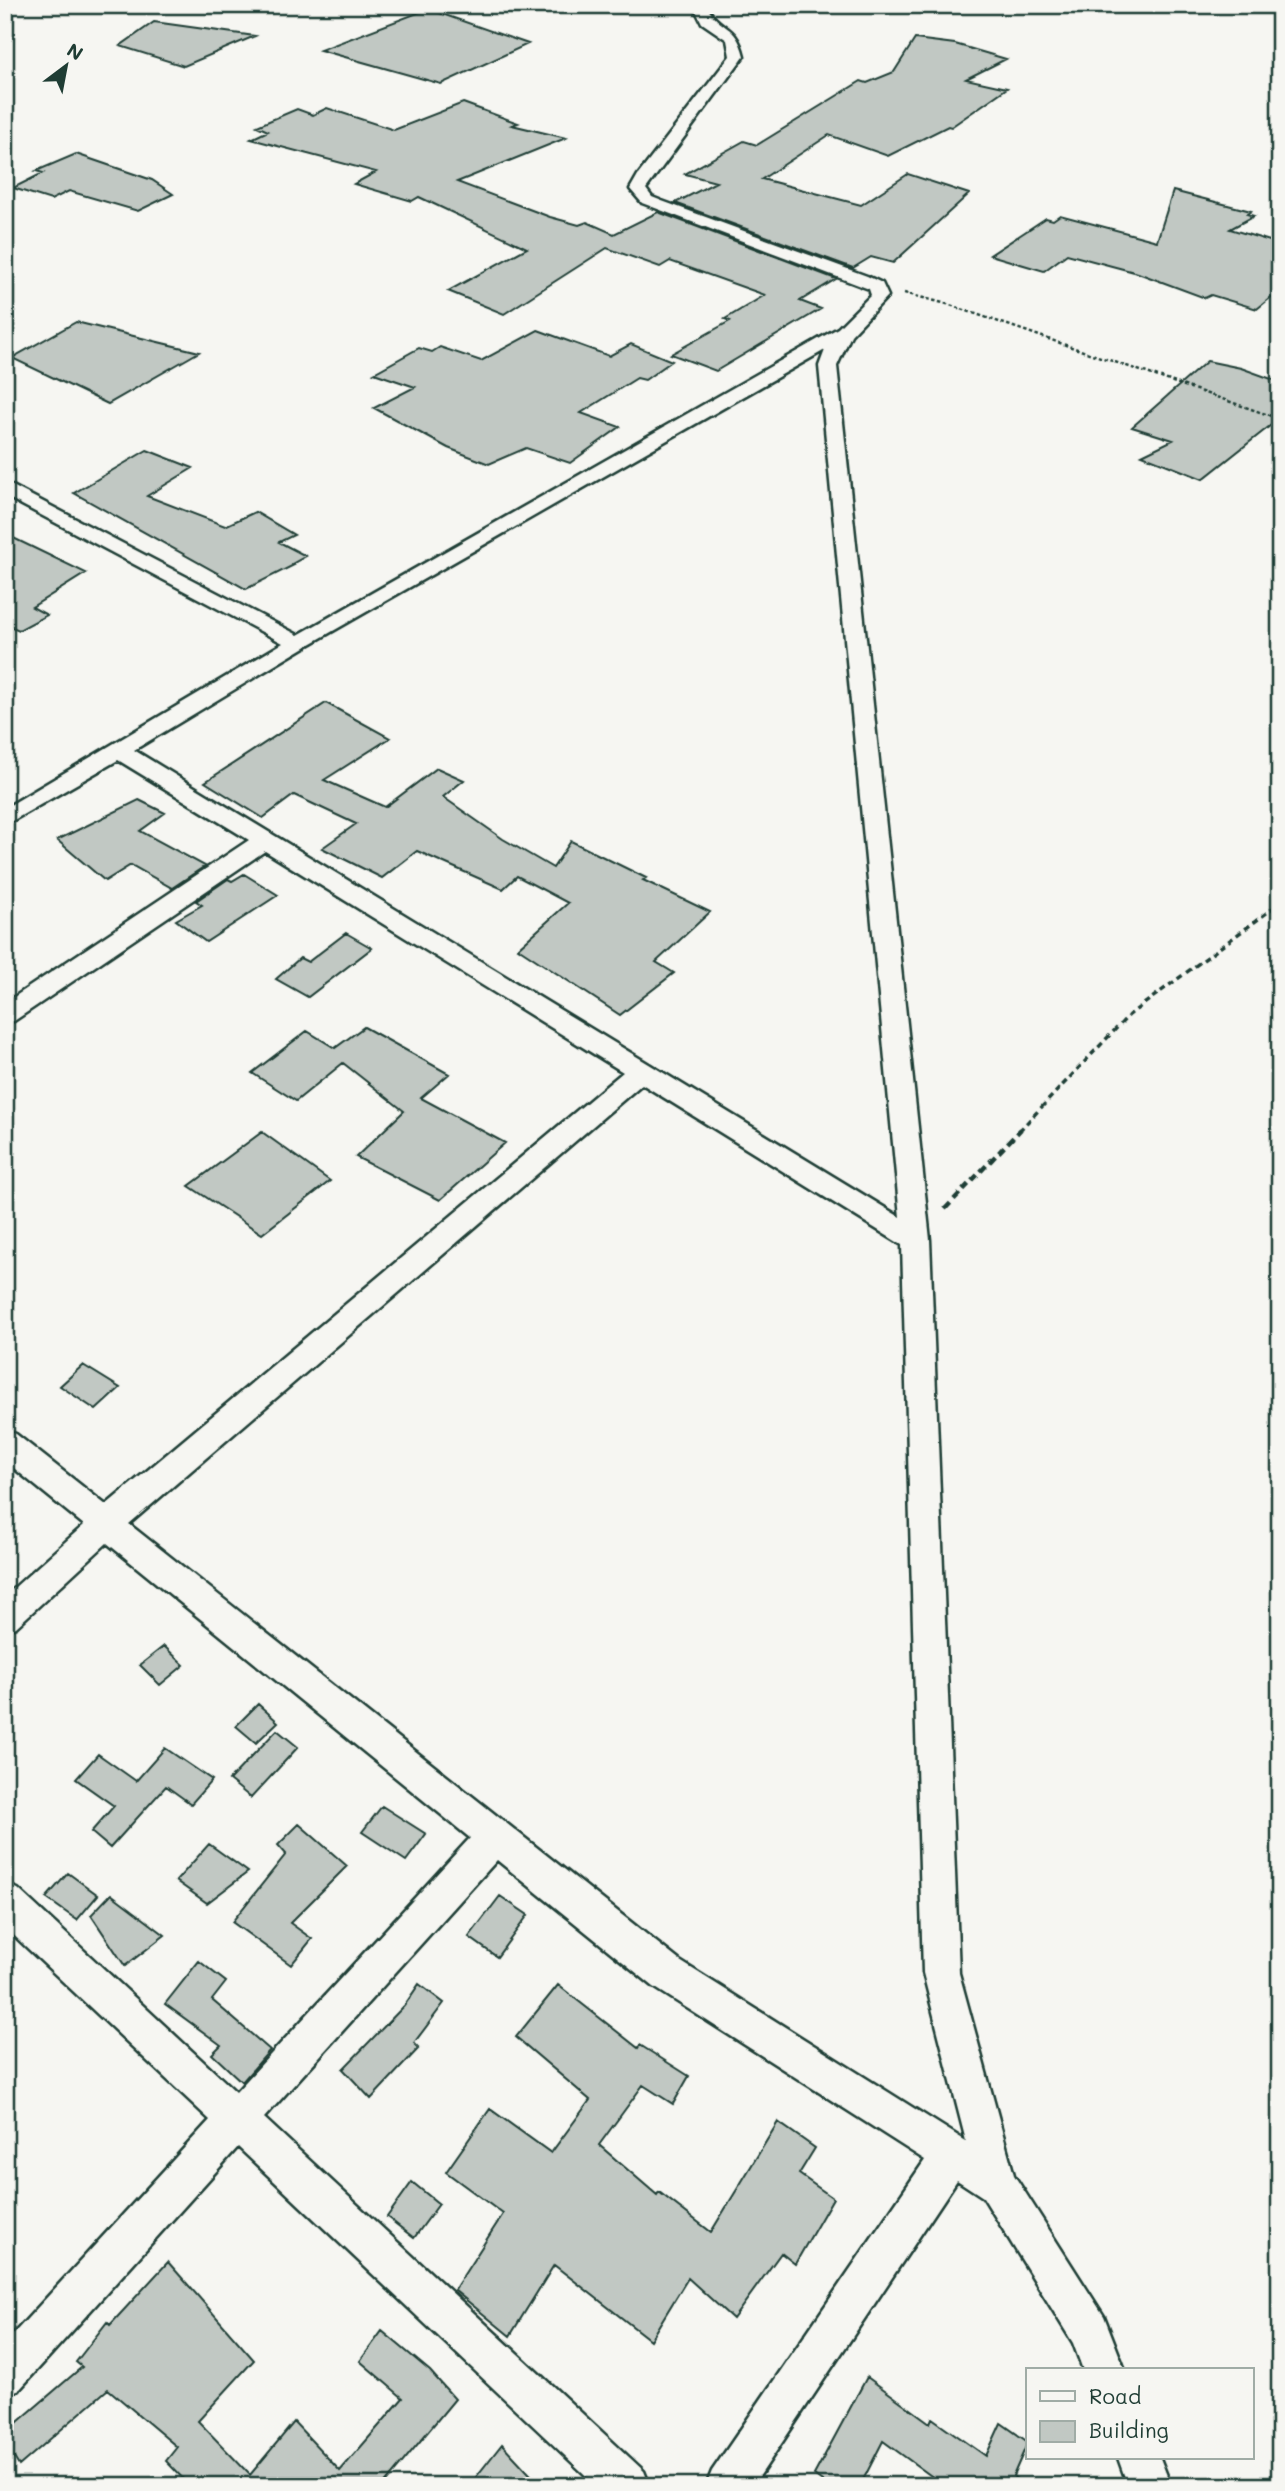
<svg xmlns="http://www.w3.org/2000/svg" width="1285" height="2491" viewBox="0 0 1285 2491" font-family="Mali,sans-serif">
<rect width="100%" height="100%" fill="#f6f6f2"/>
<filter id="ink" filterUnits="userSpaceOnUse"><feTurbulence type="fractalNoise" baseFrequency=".0143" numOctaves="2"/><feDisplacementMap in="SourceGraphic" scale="14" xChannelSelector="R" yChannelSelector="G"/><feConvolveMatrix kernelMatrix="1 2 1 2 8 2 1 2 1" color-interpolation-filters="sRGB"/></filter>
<g filter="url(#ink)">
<path fill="#c1c8c3" stroke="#1f3d34" stroke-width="2" d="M428,9L528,44L441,84L320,50Z
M154,22L255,36L184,66L120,46Z
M915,39L955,44L1006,59L966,79L1007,88L951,127L948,126L888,156L829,135L762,179L861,205L908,174L969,194L893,263L871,257L853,268L675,203L716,182L685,174L744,141L757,145L861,81L867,83L894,72Z
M463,103L518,123L512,125L566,138L457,182L550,217L579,225L587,222L614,234L658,212L836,279L800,301L821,309L716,371L671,354L730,321L725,319L765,295L670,261L660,267L607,248L504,314L448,291L527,248L419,197L412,201L354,184L376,172L251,139L268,131L257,126L297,109L313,115L327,108L394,130Z
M76,154L152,180L173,194L138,211L69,191L51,200L13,188L43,173L36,171Z
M1173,191L1251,211L1247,214L1254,216L1230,229L1280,244V290L1257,309L1211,295L1205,298L1138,273L1067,254L1044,271L990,255L1046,218L1053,220L1060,215L1157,241Z
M76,322L199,352L108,404L12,358Z
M538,330L609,356L631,344L672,361L645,380L637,378L581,413L620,427L570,463L526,448L489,464L448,448L374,408L415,387L374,373L419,348L432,352L440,347L481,361Z
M1207,361L1241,368L1280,382V418L1203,479L1142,455L1173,440L1132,427Z
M147,450L193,468L147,496L225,526L255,512L294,535L279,542L306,556L292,564L294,565L246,589L74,493Z
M5,534L86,573L32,607L47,615L19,630L5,624Z
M326,703L390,738L324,780L385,807L437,768L464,780L443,797L503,839L553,868L571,841L646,878L643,880L710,912L656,962L674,973L620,1015L518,948L568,903L517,876L503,889L417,851L382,878L322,848L356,824L294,795L263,818L205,782Z
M139,800L165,813L140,831L205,866L172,888L131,865L105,881L57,840Z
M244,874L278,895L206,942L176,920L202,905L196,901L228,879L232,881Z
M346,933L372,948L308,997L276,979L300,958L308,962Z
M364,1027L449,1074L421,1098L505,1143L440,1200L356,1157L404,1111L343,1063L296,1101L252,1073L307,1031L335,1048Z
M262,1132L330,1181L262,1234L189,1186Z
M83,1365L120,1388L96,1410L60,1386Z
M164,1646L184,1665L160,1685L140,1665Z
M258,1704L278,1722L256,1743L236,1726Z
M277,1730L298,1747L251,1798L229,1780Z
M165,1748L212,1780L191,1804L166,1786L110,1848L91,1832L114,1806L76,1779L98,1754L136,1781Z
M382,1806L426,1834L406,1861L362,1832Z
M299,1824L347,1866L290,1923L312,1939L291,1965L232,1922L286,1854L278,1845Z
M209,1844L248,1872L207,1903L176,1881Z
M68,1873L98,1895L77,1920L46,1898Z
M111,1894L165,1935L125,1966L91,1915Z
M500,1896L528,1915L497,1957L469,1937Z
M199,1961L226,1982L212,2000L270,2050L242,2082L212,2054L221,2045L165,2004Z
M419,1984L444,2003L414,2043L419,2048L371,2099L343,2069L404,2006Z
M558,1985L638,2048L640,2045L689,2076L673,2104L643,2085L599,2145L657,2195L659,2192L711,2232L778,2122L815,2148L799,2174L833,2198L795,2264L781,2253L733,2319L688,2278L650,2340L554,2265L510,2336L454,2290L503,2214L446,2172L490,2109L551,2153L590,2100L516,2037Z
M412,2182L439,2204L414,2238L387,2217Z
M168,2262L254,2360L198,2421L250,2475L294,2422L340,2471L403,2398L360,2361L382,2331L430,2371L455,2399L383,2486H190L166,2461L177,2447L108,2389L19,2466L5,2443V2433L82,2367L76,2362L107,2322L110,2325Z
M867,2377L930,2423L932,2418L986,2456L1001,2423L1028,2442L1013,2476L1026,2486H945L883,2441L860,2486H829L814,2475Z
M502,2444L541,2486H469Z"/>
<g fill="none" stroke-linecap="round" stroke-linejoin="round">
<defs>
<path id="minor" d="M693,5H706C720,32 736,22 744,56L646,189L652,197L662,201L867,276L882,283L888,296L851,335L837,366L930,1240L959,1973L1014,2175L1104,2316L1125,2370H1083L1073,2343L983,2197L957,2180L753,2486H706L712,2471L925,2160L654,1987L497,1860L264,2118L644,2471L650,2486H597L238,2147L20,2389L5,2395V2343L210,2120L5,1927V1884L18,1889L236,2092L470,1838L107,1543L16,1627L5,1631V1596L84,1525L5,1461V1430L16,1434L106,1505L623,1072L265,851L14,1021L5,1024V1003L249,840L118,760L5,825V808L283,643L5,496V482L298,635L838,328L871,295L869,289L642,203L630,189L638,175L730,56L727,40L702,23ZM825,350L819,366L900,1217L134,750L305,647ZM642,1084L902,1245L923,1973L966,2141L680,1961L129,1524Z
M1118,2458H1160L1171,2486H1128Z"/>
</defs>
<use href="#minor" stroke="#1f3d34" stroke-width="5"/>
<path stroke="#1f3d34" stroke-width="2.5" stroke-dasharray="3.5 2.5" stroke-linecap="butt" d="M904,293L947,304L1280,419"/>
<path stroke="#1f3d34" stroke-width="3.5" stroke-dasharray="6 4.5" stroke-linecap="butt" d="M1019,1131L1129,1015L1280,903"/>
<path stroke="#1f3d34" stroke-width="4.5" stroke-dasharray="8 5" stroke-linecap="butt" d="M945,1209L1021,1129"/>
<use href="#minor" fill="#f6f6f2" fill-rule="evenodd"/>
</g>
</g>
<rect width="1285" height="2491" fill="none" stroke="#f6f6f2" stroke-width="28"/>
<rect x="14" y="14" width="1257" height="2463" fill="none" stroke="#1f3d34" stroke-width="2.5" filter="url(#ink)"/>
<rect x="1026" y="2368" width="228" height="91" fill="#f6f6f2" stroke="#a0aca6" stroke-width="2"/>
<rect x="1040" y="2391" width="35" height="10" fill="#f6f6f2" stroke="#a0aca6" stroke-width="2"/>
<text x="1089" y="2404" font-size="21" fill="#1f3d34">Road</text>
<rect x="1040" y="2421" width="35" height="21" fill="#c1c8c3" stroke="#a0aca6" stroke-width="2"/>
<text x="1089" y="2438" font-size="21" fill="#1f3d34">Building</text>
<g transform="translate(66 66) rotate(32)" stroke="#f6f6f2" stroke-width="5" paint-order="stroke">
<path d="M0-5L12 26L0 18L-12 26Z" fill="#1f3d34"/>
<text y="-10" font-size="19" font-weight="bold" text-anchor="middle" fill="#1f3d34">N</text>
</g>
</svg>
